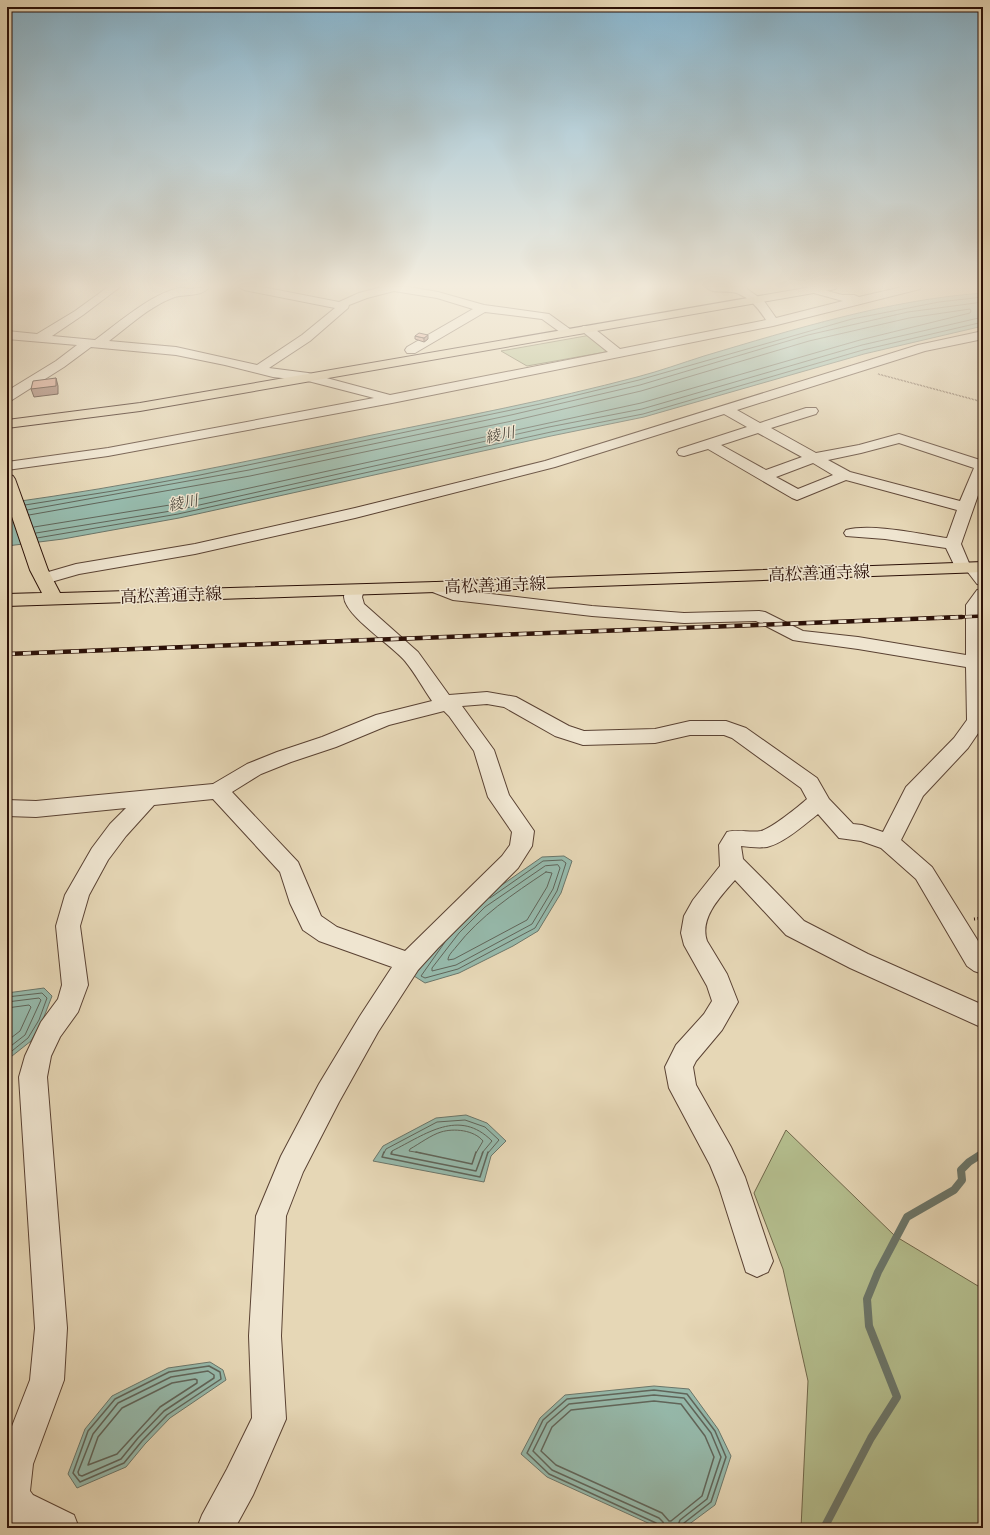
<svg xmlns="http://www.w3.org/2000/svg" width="990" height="1535" viewBox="0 0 990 1535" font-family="'IM FELL Double Pica','Noto Serif JP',serif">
<rect width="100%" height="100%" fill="#e6d7b6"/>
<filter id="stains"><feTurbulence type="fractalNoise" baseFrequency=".005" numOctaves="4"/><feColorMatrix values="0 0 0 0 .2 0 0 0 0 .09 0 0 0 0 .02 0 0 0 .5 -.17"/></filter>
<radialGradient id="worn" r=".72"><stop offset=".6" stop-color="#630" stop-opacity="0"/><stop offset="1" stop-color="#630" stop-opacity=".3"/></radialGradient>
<path fill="#b4be8e" stroke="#70674a" d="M591,335L611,351L527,366L501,351Z
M786,1130L895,1236L983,1289V1528H801L808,1381L783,1269L754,1193Z"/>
<path fill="#96baac" stroke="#6b766a" d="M983,293V326L864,354L644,417L551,436L179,518L63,539L7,546V503C130,486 251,461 372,435C461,417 550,400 637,377C660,371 682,363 704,356C795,329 888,300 983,293Z
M564,856L572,861L561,893L538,931L513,946L459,973L425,983L414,976L452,927L479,901L542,857Z
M44,988L52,996L42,1022L31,1041L7,1060V993Z
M466,1115L487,1123L506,1141L491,1156L484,1182L373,1161L383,1146L436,1118Z
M210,1362L223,1370L226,1380L170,1418L145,1444L126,1467L77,1488L68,1474L85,1429L112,1396L168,1368Z
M654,1386L689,1389L718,1429L731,1456L715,1505L684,1528H659L547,1477L521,1454L540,1418L565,1395Z"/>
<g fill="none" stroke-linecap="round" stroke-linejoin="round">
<path stroke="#60655a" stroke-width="1" d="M25,505L113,491L200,475L540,404L639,380L852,319L939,302L983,297
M27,510L249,470L511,415L640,385L808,335L908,312L983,302
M29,515L250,476L512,421L641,391L809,341L909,318L970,309L971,311L970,313L860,340L641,403L176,504L34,527
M36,533L177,510L549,427L642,409L862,345L983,317
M37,538L178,514L551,432L643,414L863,350L983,322
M558,865L560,868L553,889L532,924L456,965L432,971V968L459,933L485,907L545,866Z
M546,872L552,873L547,887L527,920L454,959L448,960C448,955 453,951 456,947C480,916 513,894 546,872Z
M445,942L421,976L425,978L458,969L535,928L557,891L566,863L562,860L543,861L490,898
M7,997L42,993L47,998L39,1020L28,1038L7,1055
M7,1002L39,998L41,1000L25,1035L7,1049
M7,1008L29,1005L31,1007L20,1031L7,1041
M384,1153L386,1149L437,1122L465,1120L485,1127L499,1140L488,1153
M391,1153L392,1151C426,1134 459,1108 492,1141L482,1153
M421,1153L409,1151L410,1149C419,1144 431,1135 441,1132C454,1128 474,1130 483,1141L476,1153"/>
<path stroke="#60655a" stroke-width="1.5" d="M384,1152L382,1157L480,1177L488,1152
M392,1152L391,1154L476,1171L483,1152
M416,1152L472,1164L476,1152
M209,1366L220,1372L221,1379L167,1415L142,1441L124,1463L80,1482L73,1473L88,1431L115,1399L169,1372Z
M208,1371L214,1375V1378L164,1411L138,1438L121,1459L82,1476L79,1475L78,1472L93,1434L118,1403L171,1377Z
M195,1379L197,1380V1383L160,1407L117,1454L88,1465L98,1437L122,1408L172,1383Z
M654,1401L681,1404L705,1436L714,1457L702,1496L671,1521H669L662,1513L556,1465L541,1451L552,1427L571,1410Z
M659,1528L656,1523L549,1474L527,1453L543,1420L567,1399L654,1390L687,1394L715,1431L726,1457L711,1502L684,1523L682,1528
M664,1528L663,1522L659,1518L552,1470L533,1451L547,1423L569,1404L654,1395L684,1398L711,1433L721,1457L707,1499L680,1520L677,1528"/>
<path stroke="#6b766a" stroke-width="8" d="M824,1528L871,1438L897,1397L869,1326L867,1299L878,1272L907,1217L954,1190L962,1180L961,1170L969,1162L983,1153"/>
<defs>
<path id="minor" d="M108,287H120L83,315L52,336L95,340C118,323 151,294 179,288C183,287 187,289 191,289C197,288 203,287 209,287C201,298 184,293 172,298C149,307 129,326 109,341L176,347L257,365L302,335L335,308L244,290L239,287H262L339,302L359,293L382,287H409L438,292L484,305L549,314L574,332L572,335H564L542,319L485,312L415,353H407L405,350L407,347L473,309L437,298L394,291L367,298L349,305L348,308L310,341L269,368L308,373L390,395L608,352L583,332L581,329L583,326H591L620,349L766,320C759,309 751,299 739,294C730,289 712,295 706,287H747V289L764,301L776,318L843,301L810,292L808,290L813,287L842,295H854L859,297L902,287H921L920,289L773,326L392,403L108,456L7,470V462L108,448L374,398L308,381L273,377L225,365L176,355L91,347L64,367L12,400L7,401V391L56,361L77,345L7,339V331L37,334L75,311Z
M983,331V339L925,351L737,410L760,423L806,408H816L818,411L816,414L771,428L816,453L859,445L899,434L980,460H983V481L961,544L969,563H978L983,569V585L977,584L967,571H957L946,548L885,539L846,536L844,533L846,530C871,523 920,534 947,538L957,510L846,480L797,500L792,498L708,449L684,456L679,455L677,452L679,449L747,427L724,414L555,467L355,518L195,554L79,574L44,584L38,583L35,579L38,575L76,564L195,544L355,508L545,461L918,345ZM758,433L802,457L766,470L721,445ZM899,443L974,468L960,501L850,472L828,460L861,453ZM813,463L833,475L798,489L776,477Z
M436,582L457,590L592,606L684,613L759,611L765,612L803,631L858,637L966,655V605L977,590L983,589V726L968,748L923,796L901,840L932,867L983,949V974L974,971L967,966L916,879L881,848L861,841L839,838L818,814C804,825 784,843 767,847C759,848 749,847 741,846L743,859L767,883L804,921L868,954L983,1005V1028L850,968L786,935L735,880C721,896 699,918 707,941L727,974L738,1002L722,1030L696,1061L693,1067L696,1085L731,1147L745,1177L773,1261L768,1272L757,1277L746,1272L719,1187L710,1165L669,1088L665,1067L676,1045L704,1014L712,1001L707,986L684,945L681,933L684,916L693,900L720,866L719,845L727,832C739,829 750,833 761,831C772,828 798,807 807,799L801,788L732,738L724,735H690L655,743L583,745L555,736L504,707L487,704L462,706L494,750L509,795L534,831L532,846L518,868L438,948L418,970L378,1032L339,1102L303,1172L286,1216L281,1336L286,1419L253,1495L235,1528H197L202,1515L227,1469L252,1418L249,1336L256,1216L281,1156L319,1084L360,1016L392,967L319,941L303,930L290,903L280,872L213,799L154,805L126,836L108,860L89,895L80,926L88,985L78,1012L60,1037L51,1056L47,1077L67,1328L64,1380L33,1464L30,1491L33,1495L74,1515L79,1528H22L7,1521V1439L30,1380L35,1328L19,1077L25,1056L41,1022L58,999L62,985L56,926L65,895L92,848L110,824L126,808L36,817L7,816V800L36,801L213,784L247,764L277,752L322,737L376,715L432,701C423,688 415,673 405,661C393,646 345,616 344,597C344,594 347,589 349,586L355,585L361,586L364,590L362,597L364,604L418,652L449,695L487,692L516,697L569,726L584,731L655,729L690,721H726L746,728L817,778L829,799L853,824L862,825L883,832L906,787L954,738L967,720L966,667L858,649L799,641L793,640L756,621L684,623L592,616L453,600L430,591L427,587L430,583ZM444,711L449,716L474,751L488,797L512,832L510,845L502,856L405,951L337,927L321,916L298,862L232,792L261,774L291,762L336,747L389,725Z"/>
<path id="major" d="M7,474L13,476L15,479L48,570L60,593L436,582L983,562V572L436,592L7,606V594L42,593L30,570L7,502Z"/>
<path id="highway" d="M811,287H837L835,289L831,290L140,411L7,428V420L140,403Z"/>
</defs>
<use href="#minor" stroke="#5a4233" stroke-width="2"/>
<use href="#major" stroke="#2b1007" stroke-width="2"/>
<use href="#highway" stroke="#2b1007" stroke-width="2"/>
<path stroke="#2b1007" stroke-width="1.5" stroke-dasharray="0.5 1" stroke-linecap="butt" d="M878,374L983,402"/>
<path stroke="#2b1007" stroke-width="3" stroke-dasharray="1 2.5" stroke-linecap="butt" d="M974,919L983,918"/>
<use href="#minor" fill="#efe5d0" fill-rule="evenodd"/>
<use href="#major" fill="#e6d7b6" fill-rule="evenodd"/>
<use href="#highway" fill="#e6d7b6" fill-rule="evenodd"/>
<defs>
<path id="rail-far1" d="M937,618L983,616"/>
<path id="rail" d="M7,654L962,617"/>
</defs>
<use href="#rail-far1" stroke="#2b1007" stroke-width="3.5"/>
<use href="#rail" stroke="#2b1007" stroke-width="4.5"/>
<use href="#rail-far1" stroke="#efe5d0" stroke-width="2.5" stroke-dasharray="7" stroke-linecap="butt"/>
<use href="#rail" stroke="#efe5d0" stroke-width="3" stroke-dasharray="8" stroke-linecap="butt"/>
</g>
<path fill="#bc8a79" stroke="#2b1007" d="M415,336L428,339L424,342L415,339Z"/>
<path fill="#997063" stroke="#2b1007" d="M428,335V339L424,342V338Z
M56,378L58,386V394L34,397L31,389Z"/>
<path fill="#dba08d" stroke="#2b1007" d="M419,333L428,335L424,338L415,336Z
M56,378V386L31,389L33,381Z"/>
<linearGradient id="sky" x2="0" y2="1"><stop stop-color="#87b6d0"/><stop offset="0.57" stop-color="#f4edde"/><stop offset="1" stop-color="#f4edde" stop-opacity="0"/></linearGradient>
<rect width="990" height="502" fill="url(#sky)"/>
<g text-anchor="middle" stroke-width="3" stroke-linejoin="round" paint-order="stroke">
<g font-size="15" font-style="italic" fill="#504c41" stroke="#efe5d0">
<text transform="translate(500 435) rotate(-12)" y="5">綾川</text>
<text transform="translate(183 503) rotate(-11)" y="5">綾川</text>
</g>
<g font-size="17" fill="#2b1007" stroke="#efe5d0">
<text transform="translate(819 573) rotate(-2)" y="6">高松善通寺線</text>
<text transform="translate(495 585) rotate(-2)" y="6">高松善通寺線</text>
<text transform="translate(171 595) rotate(-2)" y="6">高松善通寺線</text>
</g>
</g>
<rect width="990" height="1535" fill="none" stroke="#e6d7b6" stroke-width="24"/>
<rect x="8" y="8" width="974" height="1519" fill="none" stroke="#2b1007" stroke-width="2"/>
<rect x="12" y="12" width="966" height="1511" fill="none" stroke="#2b1007"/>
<rect width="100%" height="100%" filter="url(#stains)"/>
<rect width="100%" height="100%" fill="url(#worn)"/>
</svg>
